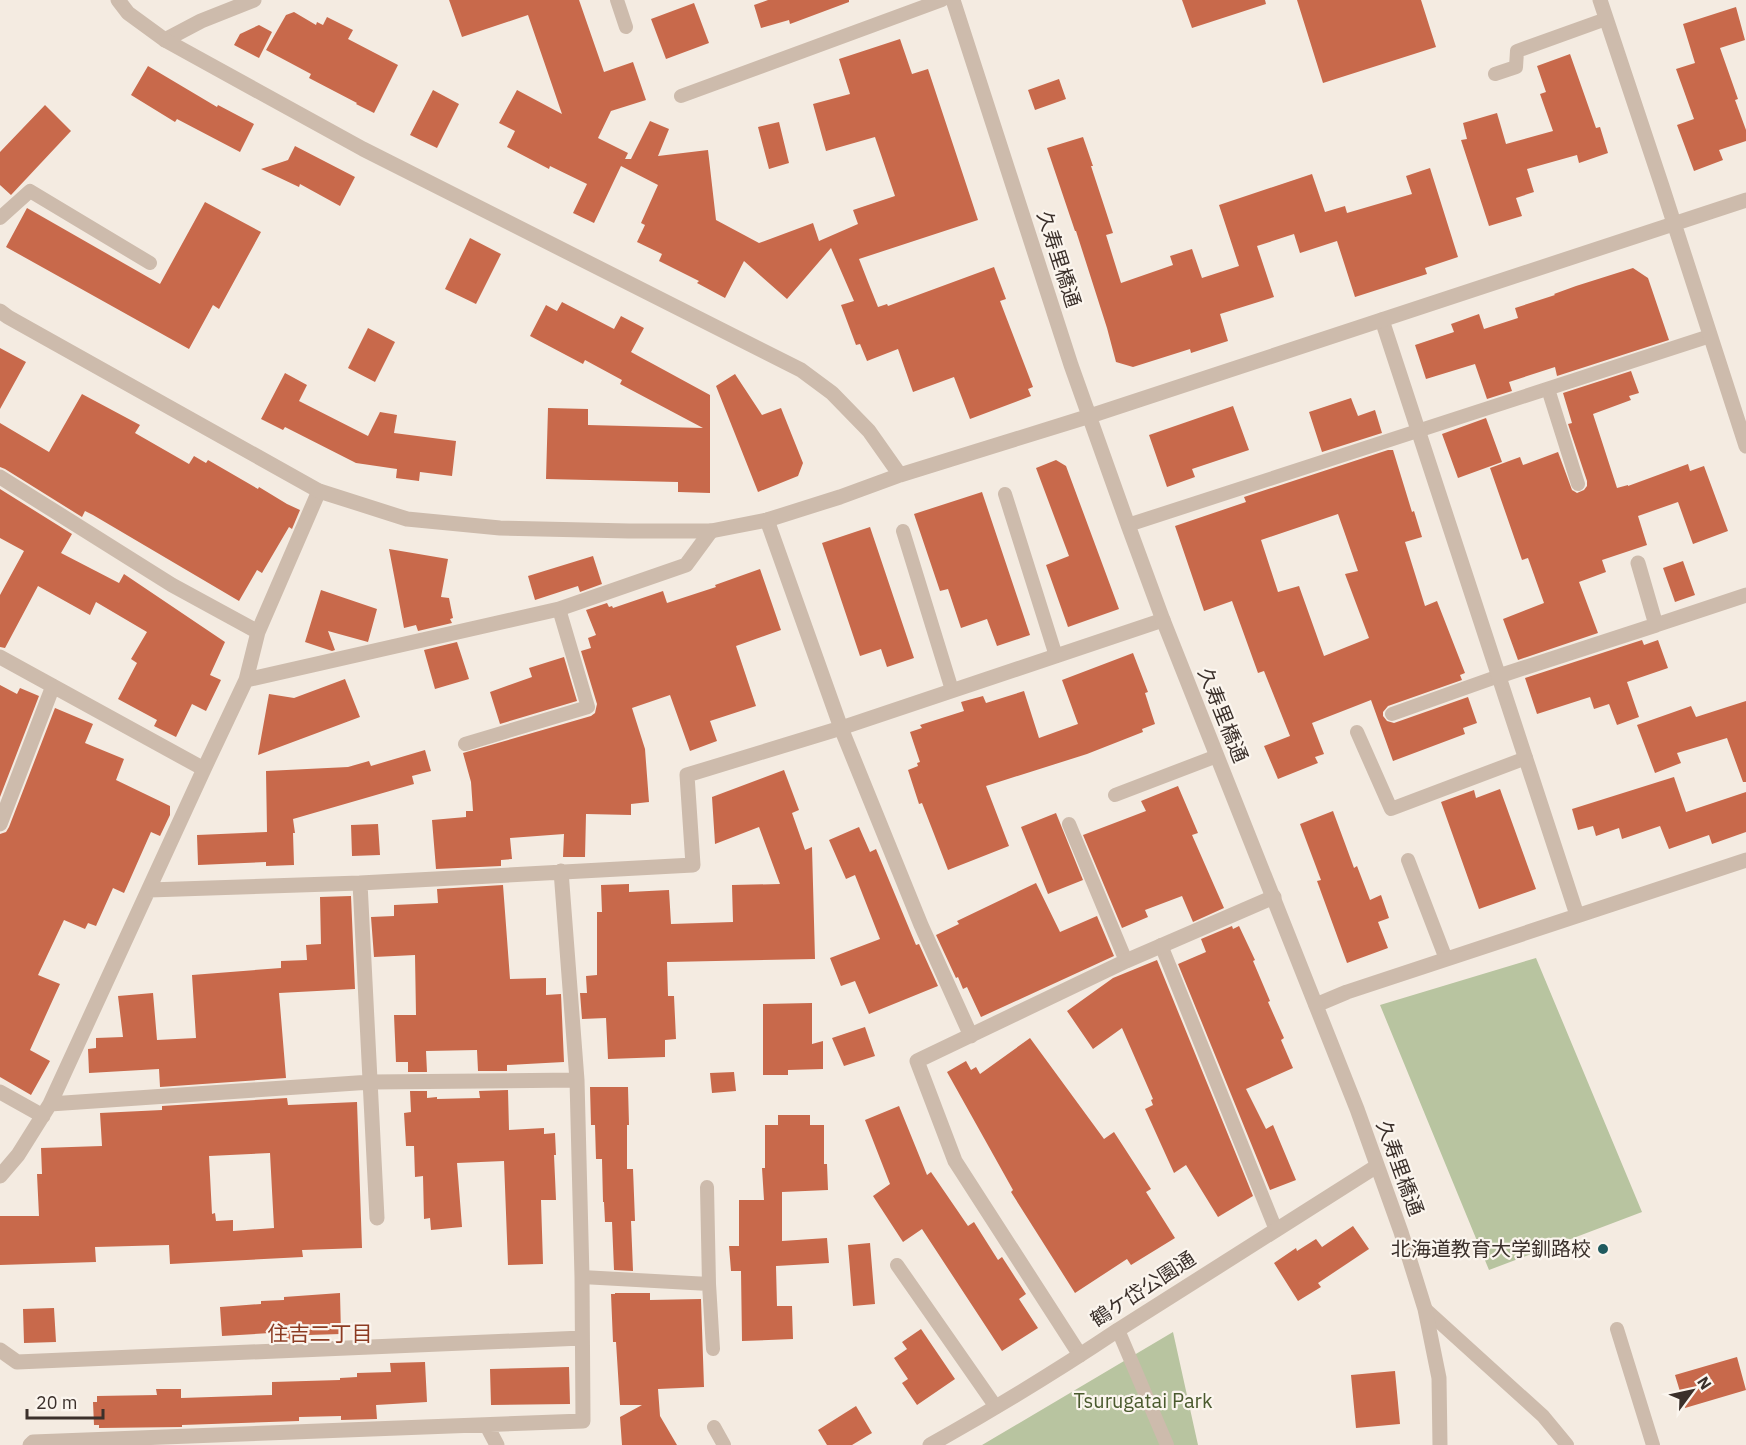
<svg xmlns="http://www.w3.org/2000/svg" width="1746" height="1445" viewBox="0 0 1746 1445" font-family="'IBM Plex Sans','Noto Sans JP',sans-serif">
<rect width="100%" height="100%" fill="#f4ebe1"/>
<path fill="#b8c4a0" d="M1536,958L1642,1212L1489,1270L1380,1005Z
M1173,1332L1198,1445H982Z"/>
<path fill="#c8694b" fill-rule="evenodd" d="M449,0H579L604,72L633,62L646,100L611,111L598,138L628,153L625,159H631L650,121L669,129L658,156L708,150L716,220L759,243L813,223L819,241L858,224L853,210L895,196L875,137L826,151L813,104L850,94L839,59L900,39L912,74L928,69L978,220L859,259L868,282L878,307L887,304L888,306L994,267L1006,299L1000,301L1033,387L1028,389L1031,396L970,419L954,377L913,392L898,349L867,361L860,344L856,345L841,305L854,301L831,248L787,299L744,261L725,298L697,283L699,281L659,261L662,254L637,242L645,225L641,223L658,185L621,166L594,223L573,213L587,184L550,166L549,169L507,147L515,131L499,123L517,90L562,114L528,15L462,37Z
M768,0H849V2L790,24L789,20L761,28L754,5Z
M1182,0H1265L1266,4L1192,28Z
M1297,0H1421L1436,47L1323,83Z
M694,3L709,43L666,59L651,19Z
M1736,7L1745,40L1720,48L1738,99L1735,100L1746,130V141L1719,150L1723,160L1694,171L1677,125L1694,119L1676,69L1695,63L1683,24Z
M294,12L316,25L317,22L323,25L327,17L353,30L348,39L398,65L374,113L356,104L357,103L309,78L311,74L266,50L286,15Z
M259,25L272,32L259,58L234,45L240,34Z
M1570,54L1596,128L1600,127L1608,153L1579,163L1577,155L1527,169L1534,192L1516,198L1522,216L1489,226L1461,140L1467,139L1463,123L1497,113L1506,144L1553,131L1540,94L1546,92L1537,66Z
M148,66L217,107L218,105L254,124L240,152L177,119L175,122L131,95Z
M1059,79L1066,99L1035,110L1028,90Z
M433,90L459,104L437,148L410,135Z
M45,105L71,131L11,195L0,185V152Z
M779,122L789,163L769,169L758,127Z
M1083,137L1093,166H1091L1113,233L1106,235L1121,283L1173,265L1170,256L1192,249L1202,278L1239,266L1219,205L1312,174L1325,212L1345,206L1347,213L1412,194L1406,176L1430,168L1458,257L1425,268L1427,274L1355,297L1337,241L1300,253L1294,234L1257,246L1274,297L1220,314L1228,341L1191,353L1190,349L1133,367L1116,362L1107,328L1076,231H1075L1047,148Z
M295,146L355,177L340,206L300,184L299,187L261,169L288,160Z
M205,202L261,232L219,309L213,305L189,349L6,247L27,208L160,284Z
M470,238L501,254L476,304L445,289Z
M1633,268L1648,278L1669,340L1557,376L1555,367L1509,382L1512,391L1487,399L1475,364L1426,379L1415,345L1454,332L1451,324L1479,314L1484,329L1518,318L1515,308L1555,295L1554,294L1576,286Z
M562,302L614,329L621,316L644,328L631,352L710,395V493L678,492V482L546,479L548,408L588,409V425L703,428L620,384L622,380L585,360L583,364L530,336L546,305L557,311Z
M368,328L395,342L375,382L348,368Z
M0,348L26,362L0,409Z
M1631,371L1639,393L1629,396L1631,400L1593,414L1617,488L1628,485V486L1688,464L1690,471L1704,466L1728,531L1693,544L1678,502L1638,516L1647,545L1602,560L1606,572L1579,582L1598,633L1518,660L1503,619L1544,603L1528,558L1522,560L1490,468L1520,457L1523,465L1558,452L1572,490L1577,493L1584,490L1587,486V481L1568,424L1572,423L1563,393Z
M285,373L307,385L299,401L368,436L380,412L397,415L394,433L456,441L452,476L420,472L419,481L396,478L397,469L356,463L285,427L283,430L261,419Z
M735,374L762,415L781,408L803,463L798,476L758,492L716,386Z
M82,394L140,425L135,433L189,464L194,456L206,463L208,460L258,489L259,487L287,504L300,510L292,529L289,527L262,573L257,570L239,601L93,515L85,511L82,517L5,469L0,467V423L49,452Z
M1351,398L1358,416L1375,410L1382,433L1322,452L1309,412Z
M1233,406L1249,450L1192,469L1195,477L1167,487L1149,435Z
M1486,418L1502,462L1458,478L1442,434Z
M1388,450H1393L1412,512L1414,511L1422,537L1405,542L1425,606L1437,601L1465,673L1460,675L1462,680L1388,706L1383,712V716L1387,721L1394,723L1468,697L1477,723L1463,728L1465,734L1393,761L1371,700L1312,723L1324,754L1315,757L1318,763L1278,779L1264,746L1290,736L1264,671L1258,673L1232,601L1204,611L1175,526L1246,502L1244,497ZM1338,514L1358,571L1345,574L1369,638L1324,656L1299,586L1278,592L1261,540Z
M1056,460L1066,466L1119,609L1068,627L1046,565L1069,556L1036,468Z
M0,489L72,534L61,553L119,583L124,574L225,642L210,675L221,680L206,711L192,704L176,737L154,726L157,720L118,699L137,663L131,659L147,632L96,602L90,615L38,586L5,648L0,647V595L24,551L0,538Z
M982,492L1030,635L997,646L987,619L961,628L948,589L940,591L914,514Z
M870,527L914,658L887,667L881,649L860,656L822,543Z
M389,549L448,559L441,597L449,598L453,618L450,619L452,623L418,631L416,625L404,628Z
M593,556L602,584L580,592L578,586L535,600L528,576Z
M1683,561L1695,595L1675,602L1663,568Z
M760,569L781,630L736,646L756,706L710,721L717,741L690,751L670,695L632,708L645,749L649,802L631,804V815L586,814L585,857H563L564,834L510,838L512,859L501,860V866L436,869L432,820L466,817V811H473L471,782L463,753L591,716L595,713L597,704L581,651L591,648L588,638L596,635L586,610L607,603L609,607L612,606L613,608L663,591L667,603L716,587L715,585Z
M321,590L377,609L368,642L328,631L335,650L332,651L305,642Z
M1642,640L1644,645L1658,640L1668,668L1627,682L1639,717L1617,725L1609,704L1594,709L1590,697L1537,714L1525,678Z
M457,642L469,679L435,689L424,650Z
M1133,653L1148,692L1145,693L1155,724L1142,729L1143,732L1087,754L986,786L1009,846L948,870L922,803L919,804L908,770L918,766L917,763L920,762L910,732L922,728L920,725L964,711L961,702L983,696L986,703L1024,691L1039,738L1078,724L1062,680Z
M564,657L577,701L500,724L490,692L532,677L529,668Z
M345,679L360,717L258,755L269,694L294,698Z
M0,685L17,694L20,688L39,696L0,797Z
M1746,701V782H1743L1727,738L1677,753L1681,763L1655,773L1637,725L1691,706L1696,717Z
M55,708L93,724L85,743L124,759L116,780L170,806V815L160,836L151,832L124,893L113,888L96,926L88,923L85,929L64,920L38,975L60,984L30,1050L50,1061L31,1095L0,1077V834L6,832L9,827Z
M425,750L431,771L412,776L414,784L293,819L295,833H293L294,865L266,866V862L198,865L197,835L267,832L266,771L348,767L369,761L371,766Z
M784,770L799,810L792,813L805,850L812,847L815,959L667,962L668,996H674L676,1039L665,1040V1057L608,1059L606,1018L582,1019L580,993H587L586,976L597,975V912H602L601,885L629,884V892L669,890L671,924L733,922L732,885L780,884L759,827L715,844L712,797Z
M1674,777L1686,812L1746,792V832L1712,844L1709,835L1669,849L1660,826L1622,839L1619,828L1596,836L1593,826L1578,830L1572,809Z
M1178,786L1198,833L1192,835L1224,908L1193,922L1182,896L1145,910L1148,917L1122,928L1083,835L1146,811L1141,801Z
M1500,789L1536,889L1479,909L1441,802L1474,790L1476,798Z
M1333,811L1354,868L1357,866L1370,900L1381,895L1389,918L1378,922L1388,948L1347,963L1317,881L1321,880L1300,824Z
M1056,813L1083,880L1048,894L1021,827Z
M378,824L380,855L352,856L351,825Z
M859,827L870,852L876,849L916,945L919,944L938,986L869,1014L855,981L841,986L830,958L880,939L855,875L846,879L829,840Z
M1036,883L1060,932L1097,916L1114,956L981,1017L967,987L963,989L958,977L956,978L936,935L959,924L957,921Z
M503,885L510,979L546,978V995L561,994L564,1062L507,1065V1071H478L477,1050L426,1051L427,1072H408V1062H396L394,1015H416L415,955L374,957L371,917L394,916V905L438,903L437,889Z
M351,896L355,989L279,993L286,1078L160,1087L159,1069L89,1073L88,1049L96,1048V1038L123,1037L118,996L153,993L157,1040L196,1038L192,975L281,968V961L307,960L306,945L321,944L320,897Z
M1232,926L1233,929L1239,926L1255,960L1253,961L1270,1001L1268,1002L1284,1038L1281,1040L1293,1068L1246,1089L1266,1129L1273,1125L1296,1180L1270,1190L1178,964L1206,952L1201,939Z
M1157,960L1253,1196L1218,1217L1186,1165L1174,1173L1145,1109L1153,1105L1151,1100L1153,1099L1122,1028L1093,1049L1067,1011L1113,978Z
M812,1003V1044L823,1041V1069L788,1070V1075H763V1004Z
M865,1027L875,1056L844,1066L832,1038Z
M1030,1038L1104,1139L1114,1132L1151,1189L1146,1192L1175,1238L1131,1265L1127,1259L1075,1293L1011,1192L1013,1190L947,1072L966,1061L971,1070L976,1067L980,1074Z
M734,1072L736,1091L712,1093L710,1073Z
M590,1087H628L629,1125H627V1169H633L635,1221H631L633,1271L614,1270L612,1222H605L604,1202H603L602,1159H596L595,1125H591Z
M508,1090L509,1130L544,1128V1134L555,1133L556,1155H554L556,1200H541L543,1264L508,1265L504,1161L457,1163L462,1227L431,1230L430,1218L424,1219L423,1176L415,1177L414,1146H406L404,1113L411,1112L410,1091H427V1098L437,1097V1099L480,1098L479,1091Z
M287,1098L288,1105L357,1102L362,1248L302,1250L303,1257L170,1264L169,1245L95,1247L96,1262L0,1265V1216H39L37,1174H42L41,1148L102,1146L100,1113L162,1110V1106ZM270,1153L274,1228L233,1231V1220L216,1221L215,1213L212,1214L209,1156Z
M899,1106L927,1175L931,1172L968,1226L974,1222L998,1260L1002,1257L1026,1294L1019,1299L1038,1328L1002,1351L922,1229L903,1242L873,1196L890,1184L865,1120Z
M778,1115H810V1125H824V1164H827L828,1190L782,1192V1241L827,1238L829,1263L776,1266L777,1306H792L793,1339L742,1341L741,1271H731L729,1246H739V1200H764L762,1168H765V1125H778Z
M1353,1226L1369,1249L1318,1283L1321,1287L1298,1301L1274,1263L1296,1248L1297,1251L1316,1239L1322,1247Z
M870,1243L875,1304L853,1306L848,1245Z
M340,1293L341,1334L308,1335V1339L286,1340V1332L222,1336L220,1307L261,1304V1301L284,1300V1297Z
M615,1293H650V1300L701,1299L704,1387L658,1389L660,1416L677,1445H622L620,1417L642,1405H620L616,1342H613L611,1294H615Z
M54,1308L56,1342L24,1343L23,1309Z
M921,1329L955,1379L917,1405L902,1383L908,1379L894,1358L907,1349L902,1342Z
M1737,1357L1746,1390L1685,1408L1675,1375Z
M425,1362L427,1402L376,1405L377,1419L341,1420V1416L299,1417V1421L182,1425V1427L99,1428V1425H94L93,1402H97V1396L157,1395L156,1389H181V1398L272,1395V1382L340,1380V1378L357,1377V1373L391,1372L390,1363Z
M569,1367L570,1404L491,1405L490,1369Z
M1395,1371L1400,1424L1356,1428L1351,1375Z
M856,1406L872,1433L852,1445H827L818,1430Z"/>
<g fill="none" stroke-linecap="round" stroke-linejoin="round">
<path stroke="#cdbbac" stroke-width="14" d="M617,0L626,27
M1495,74L1516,67L1517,51L1606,19
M681,96L942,0
M0,218L30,191L150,263
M1548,389L1578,484
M1005,494L1056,656
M1128,525L1710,336
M903,531L952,690
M1392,714L1499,676
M1357,732L1391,809L1526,758
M465,744L588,707L559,609
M1115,795L1217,756
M1069,824L1126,961
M1408,860L1446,959
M1161,945L1276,1230
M897,1265L996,1407
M582,1277L709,1284L707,1187
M709,1284L713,1349
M1425,1309L1543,1416L1567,1445
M1617,1329L1653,1445
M1118,1330L1167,1445
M714,1427L724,1445"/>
<path stroke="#cdbbac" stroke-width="15" d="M165,40L201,21L254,0
M1382,320L1577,915
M0,477L172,585L258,632
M767,520L841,728L921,925L971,1036
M1656,625L1746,595
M0,657L204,769
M1499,676L1656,625L1638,563
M246,680L559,609L686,565L711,531
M0,824L53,686
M360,883L377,1218
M149,890L360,883L693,865L687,775L841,728L1163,620
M1316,1005L1347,992L1746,860
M0,1092L43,1116
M50,1104L371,1082L577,1080
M0,1176L18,1155L50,1104L204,769L246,680L258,632L319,491
M0,1350L17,1362L582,1338
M1080,1355L955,1161L917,1061L1126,961L1274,897
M487,1426L497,1445
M30,1445L33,1442L583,1421L582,1277L577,1080L561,871"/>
<path stroke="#cdbbac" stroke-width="15" d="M118,0L128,13L165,40L363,149L801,370L832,393L869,431L900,475
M953,0L1071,365L1128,525L1163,620L1357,1109L1401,1232L1425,1309L1439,1378L1440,1445
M1600,0L1662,186L1746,446
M0,311L8,317L319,491L407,519L500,528L629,531H711L767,520L840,497L900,475L1090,416L1746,200
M930,1445C994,1409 1057,1371 1118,1330L1377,1166"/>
</g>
<circle fill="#1f5a5e" stroke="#fbf5ee" stroke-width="2" cx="1603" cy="1249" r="6"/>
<g text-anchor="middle" stroke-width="4.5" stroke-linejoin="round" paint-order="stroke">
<g font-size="20" fill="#3b302b" stroke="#fbf5ee">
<text transform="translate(1059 259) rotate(72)" y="7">久寿里橋通</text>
<text transform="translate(1223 715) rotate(68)" y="7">久寿里橋通</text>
<text transform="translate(1400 1168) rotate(70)" y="7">久寿里橋通</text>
<text transform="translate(1143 1289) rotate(-33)" y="7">鶴ケ岱公園通</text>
</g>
<g font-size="20" fill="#3b302b" stroke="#fbf5ee" text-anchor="end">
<text x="1591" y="1256">北海道教育大学釧路校</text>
</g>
<g font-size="20" fill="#4a5a2e" stroke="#fbf5ee">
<text x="1143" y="1408">Tsurugatai Park</text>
</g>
<g font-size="21" fill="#8c3b22" stroke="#fbf5ee">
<text x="320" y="1341">住吉二丁目</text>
</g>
</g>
<g transform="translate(1692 1391) rotate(57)" stroke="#fbf5ee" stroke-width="4.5" paint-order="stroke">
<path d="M0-4.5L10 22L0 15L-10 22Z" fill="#3b302b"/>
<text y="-9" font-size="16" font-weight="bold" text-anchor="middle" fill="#3b302b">N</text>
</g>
<path d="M27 1409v9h76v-9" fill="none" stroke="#3b302b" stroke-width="3"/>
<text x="36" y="1409" font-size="18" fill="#3b302b" stroke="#fbf5ee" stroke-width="4.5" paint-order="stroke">20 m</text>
</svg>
